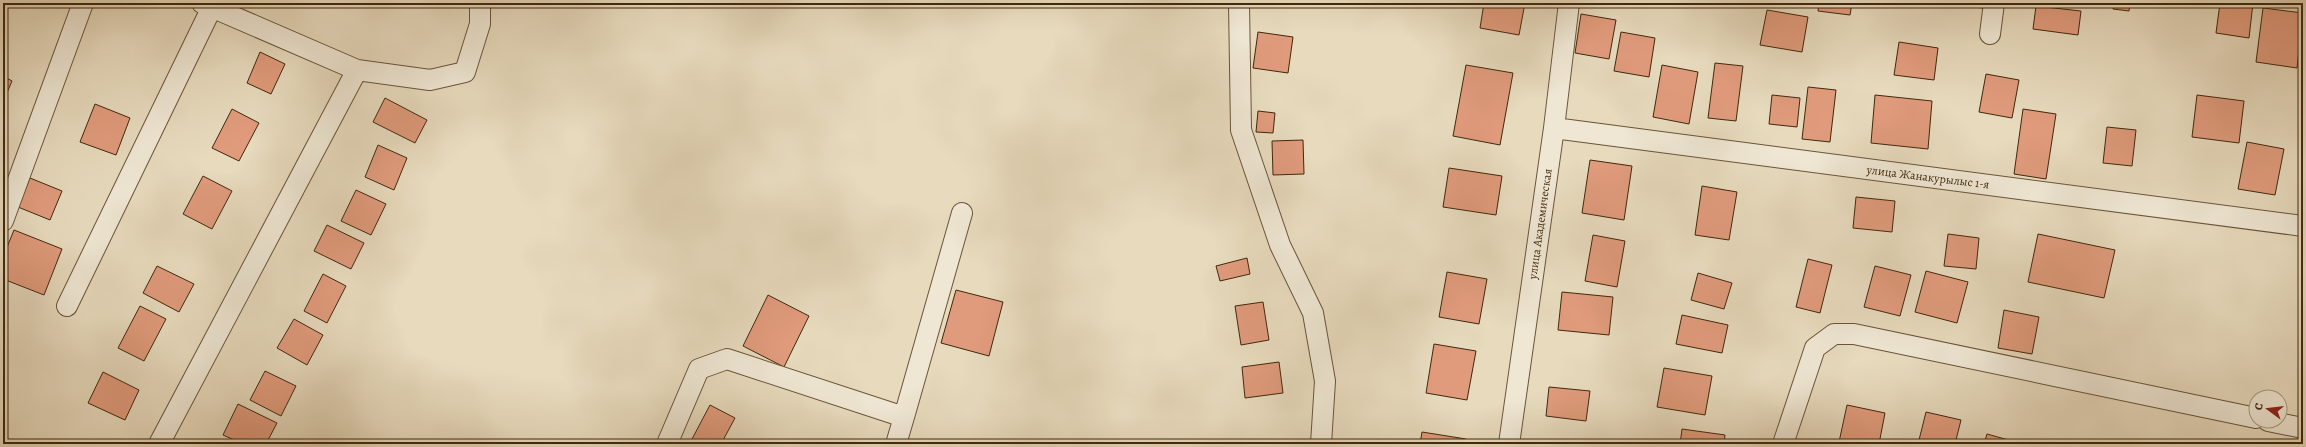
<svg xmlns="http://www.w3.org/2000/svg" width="2306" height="447" viewBox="0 0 2306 447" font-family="Alegreya,serif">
<rect width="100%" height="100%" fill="#e7dabd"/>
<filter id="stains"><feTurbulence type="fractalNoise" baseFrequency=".005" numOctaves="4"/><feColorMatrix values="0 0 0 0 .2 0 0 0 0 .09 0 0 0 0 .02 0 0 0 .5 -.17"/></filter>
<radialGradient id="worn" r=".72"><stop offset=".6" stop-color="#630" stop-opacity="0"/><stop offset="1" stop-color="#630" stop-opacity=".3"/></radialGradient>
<path fill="#e09b7c" stroke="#40280c" d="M1484,3H1525L1519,35L1480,28Z
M1819,3H1852L1850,15L1818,11Z
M1938,3H1983V8Z
M2113,3H2130L2129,11L2113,9Z
M2220,3H2253L2249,38L2216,33Z
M2036,6L2081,11L2078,35L2033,29Z
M2263,8L2303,13L2297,68L2256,62Z
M1767,10L1808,17L1802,52L1760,45Z
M1581,14L1616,20L1609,59L1575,53Z
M1258,32L1293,37L1288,73L1253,68Z
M1621,32L1655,38L1649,77L1614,71Z
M1899,42L1938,48L1934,80L1894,75Z
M260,52L285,64L271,94L247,83Z
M1715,63L1743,66L1736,121L1708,118Z
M1466,65L1513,73L1500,145L1453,136Z
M1662,65L1698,72L1689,124L1653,117Z
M1986,74L2019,80L2012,118L1979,112Z
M3,76L12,81L3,102Z
M1808,87L1836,90L1830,142L1802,139Z
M1772,95L1800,98L1797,127L1769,124Z
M1875,95L1932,101L1928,149L1871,143Z
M2197,95L2244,101L2239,143L2192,137Z
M385,98L427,120L415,143L373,122Z
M95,104L130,118L116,155L80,142Z
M232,109L259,123L239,161L212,148Z
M2023,109L2056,114L2046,179L2014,174Z
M1258,111L1275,113L1273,133L1256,132Z
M2107,127L2136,130L2132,166L2103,163Z
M1303,140L1304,174L1273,175L1272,141Z
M2247,142L2284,149L2275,195L2238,189Z
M378,145L407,158L394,190L365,177Z
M1590,160L1632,166L1624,220L1582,213Z
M1449,168L1502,176L1496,215L1443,207Z
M203,176L232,191L212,229L183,214Z
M30,178L62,191L50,220L18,207Z
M1702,186L1737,192L1729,240L1695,235Z
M356,190L386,204L371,235L341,221Z
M1856,197L1895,201L1892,232L1853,228Z
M327,225L364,243L351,269L314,251Z
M14,230L62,249L44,295L3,279V257Z
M1948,234L1979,238L1976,269L1944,266Z
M2038,234L2115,250L2104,298L2028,282Z
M1593,235L1625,241L1617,287L1585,281Z
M1247,258L1250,274L1220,281L1216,266Z
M1808,259L1832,265L1820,313L1796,307Z
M157,266L194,284L179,312L143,293Z
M1875,266L1911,275L1900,316L1864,307Z
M1926,271L1968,282L1957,323L1915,312Z
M1447,272L1487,279L1479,324L1439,317Z
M1698,273L1732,283L1724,309L1691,300Z
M323,274L346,286L327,323L304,311Z
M956,290L1003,302L989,356L941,343Z
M1562,292L1613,297L1609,335L1558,330Z
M768,295L809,316L784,367L743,346Z
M1263,302L1269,340L1241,345L1235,306Z
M140,306L166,319L144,361L118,348Z
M2004,310L2039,317L2032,354L1998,348Z
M1682,315L1728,325L1722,353L1676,344Z
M294,319L323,335L307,365L277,348Z
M1434,344L1476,351L1467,400L1426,393Z
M1279,362L1283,393L1245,398L1242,367Z
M1664,368L1712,376L1705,415L1657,407Z
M265,371L296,386L281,416L250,400Z
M103,372L139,390L125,420L88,403Z
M1549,387L1590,391L1586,421L1546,416Z
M238,404L277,423L266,444H243L223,435Z
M710,405L735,418L721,444H702L692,439Z
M1847,405L1885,413L1879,444L1839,442Z
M1926,412L1961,420L1955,444H1934L1919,440Z
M1682,429L1725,435L1724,444H1680Z
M1422,432L1466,439L1465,444H1420Z
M1987,434L2023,444H1984Z"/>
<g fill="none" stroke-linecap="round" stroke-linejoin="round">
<defs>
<path id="minor" d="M202,3L357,70L430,80L465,72L480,24V3
M1239,3L1241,130L1280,245L1313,313L1325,381L1321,444
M1990,34L1994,3
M1554,128L2303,226
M3,221L83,3
M67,306L212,7
M904,417L962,213
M2268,421L2303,428
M159,444L357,70
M667,444L699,369L727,359L904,417L896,444
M1509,444L1554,128L1569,3
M1783,444L1815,348L1834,334H1854L2256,418"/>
</defs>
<use href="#minor" stroke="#6a5438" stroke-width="22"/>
<use href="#minor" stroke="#efe7d4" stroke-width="20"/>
</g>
<g text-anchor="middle" stroke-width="3" stroke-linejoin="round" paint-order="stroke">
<g font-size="12" fill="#40280c" stroke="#efe7d4">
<text transform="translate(1928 177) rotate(7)" y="4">улица Жанакурылыс 1-я</text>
<text transform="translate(1540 224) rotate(-82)" y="4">улица Академическая</text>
</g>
</g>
<rect width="2306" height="447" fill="none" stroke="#e7dabd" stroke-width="16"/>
<rect x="4" y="4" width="2298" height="439" fill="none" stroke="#40280c" stroke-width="2"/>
<rect x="8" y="8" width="2290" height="431" fill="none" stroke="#40280c"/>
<g transform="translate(2268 409) rotate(285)"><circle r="19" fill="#efe7d4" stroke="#a99b84"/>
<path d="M0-3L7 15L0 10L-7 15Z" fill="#8f2418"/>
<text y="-6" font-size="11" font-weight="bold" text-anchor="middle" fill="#40280c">С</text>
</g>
<rect width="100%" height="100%" filter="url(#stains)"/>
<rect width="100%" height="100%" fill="url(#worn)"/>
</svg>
